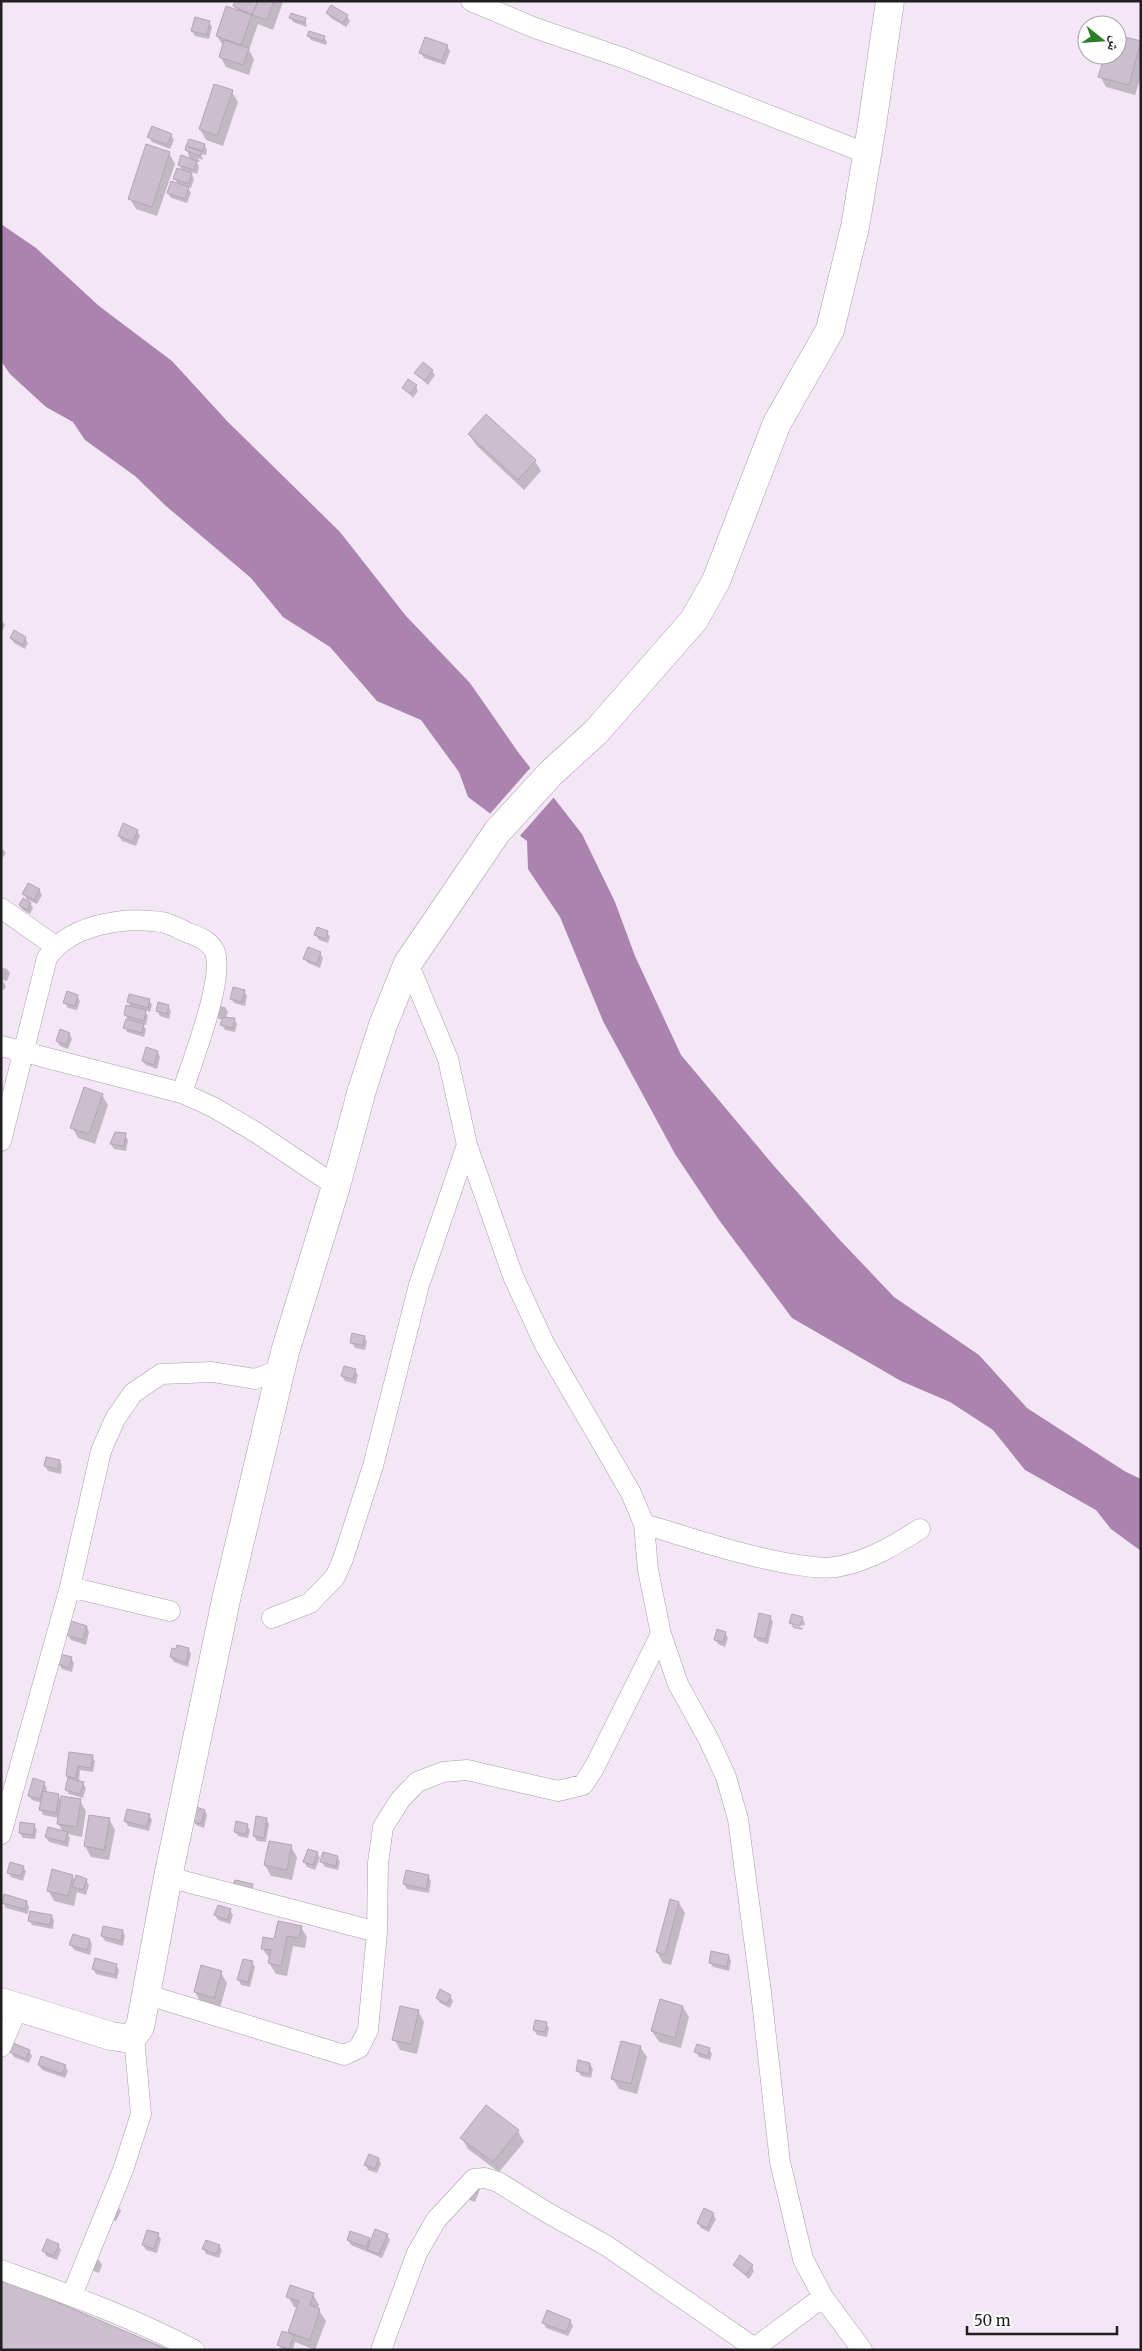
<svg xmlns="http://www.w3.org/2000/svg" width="1142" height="2351" viewBox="0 0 1142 2351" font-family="Merriweather,'Noto Naskh Arabic',serif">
<rect width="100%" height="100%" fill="#f3e6f5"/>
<path fill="#aa83af" d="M1,224L36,248L99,306L172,361L227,421L340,532L406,616L470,683L518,752L582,834L615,902L635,956L681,1055L774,1166L838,1238L894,1297L979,1355L1027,1408L1126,1472L1141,1479V1551L1111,1529L1096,1510L1025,1470L993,1430L950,1402L901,1381L792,1318L719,1220L675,1154L603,1021L560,917L528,869L527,841L468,797L459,772L421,720L377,701L330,647L283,617L251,578L166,506L135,476L85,440L73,422L46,407L10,374L1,361Z"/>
<path fill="#f3e6f5" d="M532,766L555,796L518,838L488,816Z"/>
<path fill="#0003" d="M236,1L283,2L273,30L258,24L249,50L254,59L249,75L226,67L220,56L223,46L217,36L238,11L235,6Z
M328,13L347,16L350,21L346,27L331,18Z
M291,18L305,19L307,27L293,22Z
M209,22L212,27L209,39L195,36L192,31Z
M308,36L324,37L327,42L326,45L311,40Z
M1117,36L1141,43V76L1135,95L1106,87L1100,76L1106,55H1117Z
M447,46L450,51L445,65L424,58L421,53Z
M232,92L238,102L223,146L206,140L200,129Z
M171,135L174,140L170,149L152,142L149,137Z
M189,141L204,145L207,150L206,155L201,154L203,160L198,158L200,162H197L199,167L197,174L191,172L194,179L191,188L187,187L191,193L187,203L171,198L168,193L178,185L175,178L183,171L179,165L190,160L187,150Z
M169,153L175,164L157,216L136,209L130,199Z
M432,371L435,375L428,385L415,373Z
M416,386L418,391L413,398L404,388Z
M469,434L535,461L541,471L524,490L476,445Z
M1,619L5,625L2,631H1Z
M11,638H25L28,643L25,649L14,643Z
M137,831L140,836L136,846L122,841L119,836Z
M1,847L6,853L1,860Z
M39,890L42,895L37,904L28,900L33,908L30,914L23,910L20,906L29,903L24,894Z
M327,932L330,937L328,943L319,940L316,935Z
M320,953L323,958L320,968L308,963L305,959Z
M1,967L7,969L10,973L7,981L2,980L6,986L4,990L1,989Z
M244,991L247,996L245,1006L234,1003L231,998Z
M77,996L80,1001L77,1010L68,1008L65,1003Z
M149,1000L152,1005L150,1012L144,1010L148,1016L146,1025L143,1024L146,1030L144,1037L127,1032L125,1027L129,1021L125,1015L131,1008L128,1002Z
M216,1005L225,1007L228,1012L226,1018L234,1019L237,1024L235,1032L225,1030L222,1025L223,1020L216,1018Z
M168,1006L171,1011L169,1019L160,1016L157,1011Z
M69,1034L72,1039L68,1049L60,1046L57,1041Z
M158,1052L160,1057L157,1069L146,1065L143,1061Z
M102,1095L108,1105L95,1144L78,1138L72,1127Z
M116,1134L125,1135L128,1140L126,1151L114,1149L111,1144Z
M364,1337L367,1342L365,1350L355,1348L352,1343Z
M355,1370L358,1375L356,1384L345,1381L342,1376Z
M60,1461L62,1466L61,1474L48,1471L45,1466Z
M770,1617L773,1622L768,1644L758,1641L755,1636Z
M802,1618L805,1623L804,1626L793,1623V1625L803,1628L802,1630L793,1628L791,1623Z
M87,1627L89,1632L86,1645L71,1640L68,1635Z
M725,1633L728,1638L725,1647L718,1644L715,1639Z
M189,1650L191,1654L188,1667L174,1662L171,1657Z
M71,1658L74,1663L72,1672L62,1669L59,1664Z
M70,1753L92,1757L95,1761L93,1772L80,1770L79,1782L83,1783L86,1788L83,1798L69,1794L66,1789Z
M44,1783L47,1788L46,1793L58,1796L61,1801H80L86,1811L82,1837L68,1834L70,1838L68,1847L49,1842L46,1837L63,1832L58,1823L59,1818L43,1815L41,1810L42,1803L32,1800L29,1796Z
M205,1811L207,1815L204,1828L196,1825L193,1821Z
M149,1815L152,1820L149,1831L128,1826L125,1821Z
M109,1819L115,1830L109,1860L91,1857L85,1846Z
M266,1819L269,1824L266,1842L257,1841L254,1836Z
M34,1825L37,1830L35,1839L23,1838L20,1833Z
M247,1825L250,1830L248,1838L238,1836L235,1831Z
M291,1847L297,1857L292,1880L271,1876L265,1865Z
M317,1853L320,1858L315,1870L307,1867L304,1862Z
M337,1857L340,1862L338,1870L325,1867L322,1862Z
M23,1867L26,1871L23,1881L11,1877L8,1872Z
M72,1876L75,1881L86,1880L89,1885L86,1895L77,1892L74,1906L54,1901L48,1890Z
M428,1876L431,1881L429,1893L407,1889L404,1884Z
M27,1902L29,1907L28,1914L6,1908L3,1903Z
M679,1903L685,1913L671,1965L663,1963L657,1952Z
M230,1910L233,1915L230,1924L218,1920L215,1915Z
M52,1916L54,1921L53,1929L32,1925L30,1921Z
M104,1927L123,1931L125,1936L123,1946L105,1941L102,1936Z
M301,1927L307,1937L305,1948L293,1946L287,1976L276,1974L269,1963L270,1959L262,1948Z
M90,1940L92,1945L90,1955L74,1950L71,1945Z
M729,1956L731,1961L729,1971L713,1967L710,1962Z
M252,1962L255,1967L250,1987L241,1985L239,1980Z
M116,1965L119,1970L117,1979L96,1974L93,1969Z
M221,1973L227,1983L220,2008L201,2003L195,1992Z
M450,1996L453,2001L450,2008L440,2003L437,1998Z
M683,2007L689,2017L681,2048L659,2042L652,2031Z
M418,2011L424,2022L417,2054L400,2050L394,2039Z
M546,2023L549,2028L547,2037L537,2035L534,2030Z
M640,2047L647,2057L637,2094L619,2089L613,2079Z
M709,2049L712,2054L710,2060L699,2057L696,2052Z
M29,2051L32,2056L29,2063L14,2057L11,2052Z
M590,2064L593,2069L591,2078L581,2076L578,2071Z
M39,2065L65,2066L68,2071L65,2078L42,2070Z
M518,2131L524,2142L499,2172L468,2149L462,2138Z
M379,2159L381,2164L377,2173L368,2170L366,2165Z
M477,2184L480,2189L475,2202L465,2198Z
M118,2206L121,2211L116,2221L109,2218Z
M713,2214L716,2219L709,2232L701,2228L698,2223Z
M158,2235L161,2239L157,2253L146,2250L143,2245Z
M387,2235L390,2240L382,2258L351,2245L348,2240L369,2239L371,2243Z
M58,2245L61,2250L57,2260L46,2256L44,2251Z
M219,2246L222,2250L219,2258L206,2254L204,2249Z
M89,2256L99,2260L102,2265L99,2273L88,2269Z
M734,2265L752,2266L754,2271L749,2279Z
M313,2294L319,2305L318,2309L326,2321L315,2350L295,2342L293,2350H282L279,2345L292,2336L289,2332L298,2308L294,2307L288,2296Z
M570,2321L573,2326L568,2336L546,2328L544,2323Z"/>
<path fill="#ccbfcd" stroke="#b3a6b4" d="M235,1H258L252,15L233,6Z
M258,1H274L267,20L252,15Z
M331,5L348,15L343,23L326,13Z
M226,6L252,15L241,45L216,36Z
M291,13L306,18L305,23L289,18Z
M195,17L210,21L207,35L191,31Z
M309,31L325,36L323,41L307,36Z
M1117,35L1141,41L1129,85L1098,77L1105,55H1117Z
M425,37L448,45L442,61L419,53Z
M224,40L249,48L243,65L219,57Z
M214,84L233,90L217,136L199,129Z
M152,126L172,134L167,145L147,137Z
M189,139L205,144L203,151L186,146Z
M146,144L170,152L152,207L128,199Z
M186,146L202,152L200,156L185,150Z
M181,155L197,161L194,170L178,165Z
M177,168L192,173L189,184L173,179Z
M171,181L189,187L185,199L167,193Z
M423,362L433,370L425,381L414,373Z
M408,379L417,385L410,394L402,388Z
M486,414L536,460L518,480L468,434Z
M14,630L26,637L23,645L10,638Z
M123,823L138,830L133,842L118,836Z
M28,883L40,889L34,900L22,894Z
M23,898L31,903L27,910L19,905Z
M317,927L328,931L326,939L314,935Z
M308,947L321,952L317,964L303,959Z
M233,987L245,990L242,1002L230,999Z
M67,991L78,995L75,1006L63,1003Z
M129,994L150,999L148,1008L127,1002Z
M158,1002L169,1005L167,1014L156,1011Z
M126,1005L146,1010L144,1021L124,1015Z
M223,1017L235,1018L233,1028L220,1025Z
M126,1019L144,1024L142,1033L123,1028Z
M60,1029L70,1033L66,1045L56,1041Z
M146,1047L158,1051L154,1065L142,1061Z
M84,1087L103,1094L89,1134L70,1128Z
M115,1132L126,1133L124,1146L110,1144Z
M352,1333L365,1336L363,1345L350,1343Z
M344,1366L356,1369L353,1379L341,1376Z
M46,1457L60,1460L58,1469L44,1466Z
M759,1613L771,1616L766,1639L754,1637Z
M792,1614L803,1617L800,1626L789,1623Z
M71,1621L87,1626L83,1640L66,1635Z
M717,1629L726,1632L723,1642L714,1640Z
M177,1645L189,1648L186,1663L170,1657L172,1648L176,1649Z
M60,1654L72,1657L69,1668L58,1664Z
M69,1752L93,1755L91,1768L78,1766L76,1778L66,1776Z
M33,1778L45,1782L40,1799L28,1796Z
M68,1778L84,1782L80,1794L65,1790Z
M43,1791L59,1794L56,1813L39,1810Z
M61,1796L81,1799L77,1827L57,1824Z
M196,1807L205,1810L201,1824L192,1821Z
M127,1809L150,1814L147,1827L124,1821Z
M89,1815L110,1818L104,1850L84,1846Z
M256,1816L267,1818L264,1838L253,1836Z
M236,1821L248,1824L246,1834L234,1832Z
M20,1822L35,1824L33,1835L19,1833Z
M48,1827L68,1832L65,1842L45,1837Z
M269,1841L292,1845L287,1870L264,1865Z
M308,1849L318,1852L313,1865L303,1862Z
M323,1852L338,1856L336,1866L320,1862Z
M10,1862L24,1866L21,1876L7,1873Z
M52,1869L73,1875L68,1896L47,1891Z
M406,1870L429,1875L426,1889L403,1884Z
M76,1875L87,1879L83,1890L72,1887Z
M235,1880L253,1884L251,1892L232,1888Z
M4,1894L27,1901L25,1909L2,1903Z
M670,1899L679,1902L665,1955L656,1952Z
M218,1905L231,1909L227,1920L214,1915Z
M30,1911L52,1915L50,1925L28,1921Z
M278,1921L302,1926L299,1938L287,1936L281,1966L268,1963L271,1950L261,1949L263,1937L274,1939Z
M103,1926L123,1930L121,1941L101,1936Z
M73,1934L90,1939L87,1950L69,1945Z
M711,1951L729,1955L727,1967L709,1963Z
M95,1958L117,1964L115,1975L92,1969Z
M243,1959L253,1961L248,1982L237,1980Z
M201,1965L222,1971L214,1998L194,1992Z
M440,1989L451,1995L447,2004L436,1998Z
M660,1999L683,2006L675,2038L651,2031Z
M400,2006L419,2010L411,2044L392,2040Z
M535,2020L547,2022L545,2032L533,2030Z
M621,2041L641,2046L631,2084L611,2079Z
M13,2043L30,2050L26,2059L10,2052Z
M697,2044L710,2048L708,2056L694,2052Z
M41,2056L66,2065L62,2074L38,2065Z
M578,2060L590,2063L589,2074L576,2071Z
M486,2105L519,2130L493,2162L460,2138Z
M369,2154L379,2158L375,2169L364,2165Z
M704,2208L714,2213L707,2228L697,2223Z
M375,2229L388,2234L379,2254L367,2250Z
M147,2230L159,2233L154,2249L142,2245Z
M350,2231L370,2238L366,2247L347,2240Z
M47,2239L59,2244L54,2256L42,2251Z
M206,2240L220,2245L216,2254L202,2249Z
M740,2255L753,2265L746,2275L733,2265Z
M1,2278L169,2350H1Z
M290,2285L314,2293L310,2305L320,2309L310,2340L288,2332L299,2301L286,2297Z
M547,2310L571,2320L566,2332L542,2323Z
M282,2331L294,2335L289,2349L277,2345Z"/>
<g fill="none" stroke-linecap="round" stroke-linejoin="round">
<defs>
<path id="street" d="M471,1L535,28L623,58L868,154
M1,908L55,946
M408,963L448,1059L467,1145L513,1276L545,1345L631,1493L644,1524L648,1570L661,1634L678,1684L709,1740L726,1777L738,1819L761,1992L780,2162L803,2259L823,2297L862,2350
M1,1046L182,1093L213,1107L257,1133L336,1186
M1,1141L47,958C69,925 123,916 161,922C169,923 178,928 186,932C196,936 208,939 214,950C227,974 191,1064 182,1093
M644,1524C693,1539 741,1555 791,1564C807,1566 825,1570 841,1566C870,1560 895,1545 920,1529
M70,1587L170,1611
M272,1618L310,1603L335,1577L343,1559L373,1466L419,1285L467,1145
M1,1834L70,1587L101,1451L115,1419L133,1393L161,1374L212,1372L255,1379L274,1372L283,1357
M168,1877L377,1932
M148,1995L344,2055L359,2048L368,2030L377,1932L378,1863L383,1827L400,1800L417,1782L443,1772L467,1770L558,1791L583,1785L594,1768L661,1634
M1,2047L18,2007
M1,2270C67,2294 132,2317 194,2350
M72,2295L123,2170L141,2114L134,2037
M381,2350L417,2253L436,2220L474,2179L485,2178L498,2182L548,2213L607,2246L753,2347
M752,2350L823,2297"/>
<path id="secondary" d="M1,2002L111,2036L131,2039L140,2027L168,1877L226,1600L285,1352L336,1186L362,1090L383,1025L408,963L497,832L551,773L596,732L694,620L716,581L777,423L830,330L855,227L872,125L890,1"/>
</defs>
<use href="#street" stroke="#aa9dab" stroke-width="21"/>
<use href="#secondary" stroke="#aa9dab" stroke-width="29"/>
<use href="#street" stroke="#fff" stroke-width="20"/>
<use href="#secondary" stroke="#fff" stroke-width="28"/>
</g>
<rect width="1142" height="2351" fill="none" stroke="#221d23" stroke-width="5"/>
<g transform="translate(1102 40) rotate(107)"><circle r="24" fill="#ffffff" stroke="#a7a5a7"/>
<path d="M0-4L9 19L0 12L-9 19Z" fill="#2b7d28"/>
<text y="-8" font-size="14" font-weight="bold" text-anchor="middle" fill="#221d23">ش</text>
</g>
<path d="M967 2326v8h150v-8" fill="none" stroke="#221d23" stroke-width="2.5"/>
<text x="974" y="2326" font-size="15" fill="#221d23" stroke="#ffffff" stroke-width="4" paint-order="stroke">50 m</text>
</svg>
